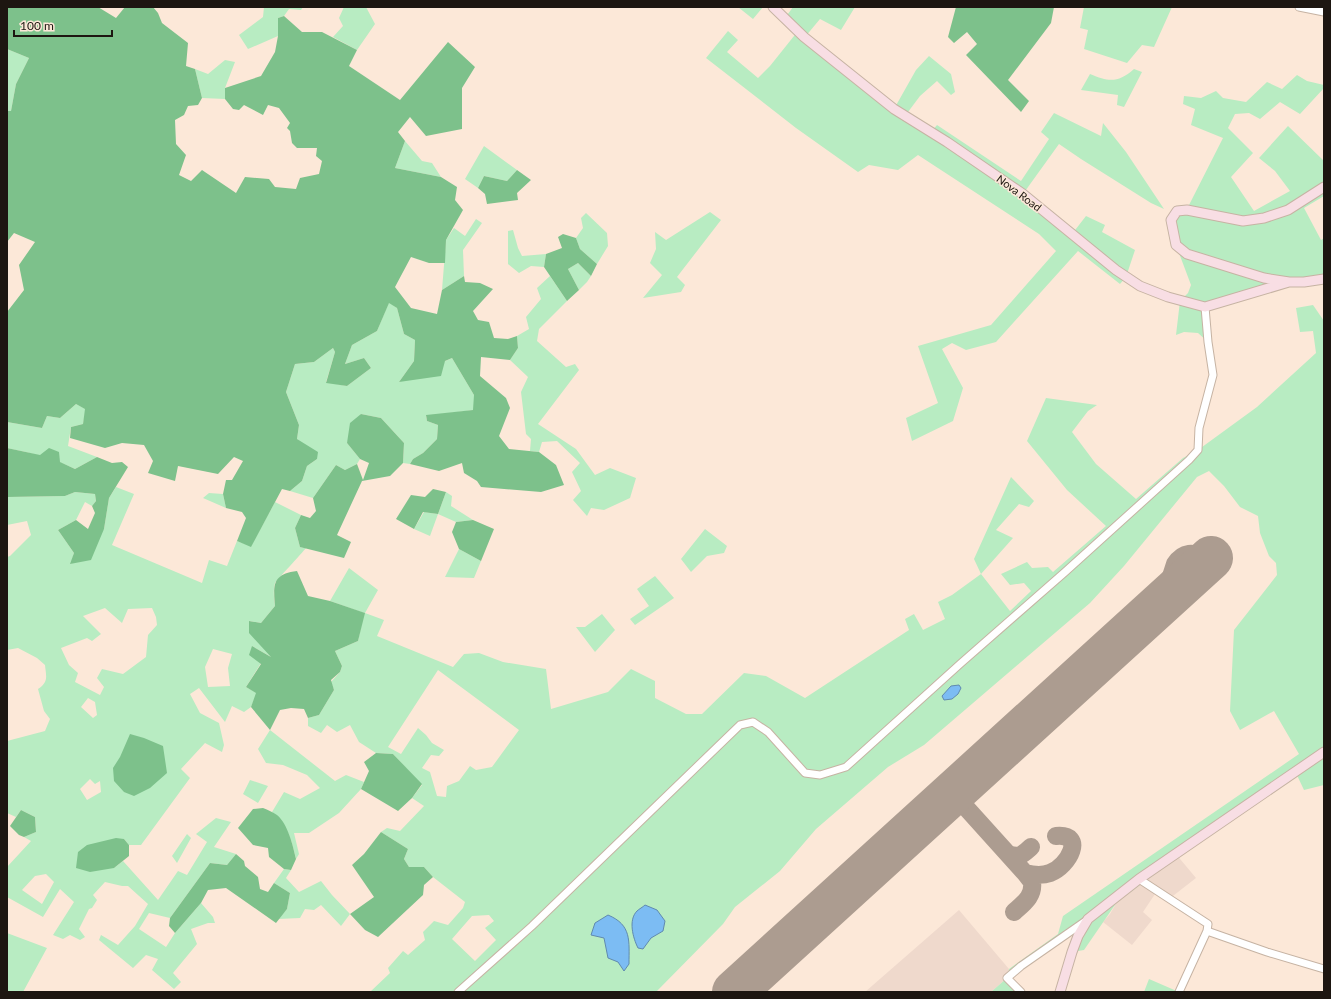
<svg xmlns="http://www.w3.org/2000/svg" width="1331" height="999" viewBox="0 0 1331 999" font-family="Lato,sans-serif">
<rect width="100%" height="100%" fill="#fce8d8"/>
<path fill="#efd9cc" d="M1175,853L1196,878L1169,899L1157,891L1143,912L1152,920L1132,945L1103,922L1110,914L1117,902L1143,883L1139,879Z
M959,910L1009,969L1007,978L991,992H865Z"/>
<path fill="#b8ecc2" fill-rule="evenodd" d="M264,7H303L301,10L289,9L284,16L278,18V36L248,49L239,35L263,17Z
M344,7H366L375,24L357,50L333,37L343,26L339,18Z
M738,7H763L753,19Z
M793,7H855L841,30L820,19L805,37L894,109L916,70L929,56L951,74L955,92L951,95L937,81L920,96L905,116L931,132L937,125L1021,181L1049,139L1041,132L1054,113L1101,136L1103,123L1126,152L1164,209L1151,203L1081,159L1059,144L1023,194L1072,234L1086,216L1105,225L1102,232L1135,250L1126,277L1120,284L1078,251L996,342L966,350L952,343L942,349L963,388L953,421L912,441L906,418L938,403L918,346L991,325L1056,251L1039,234L918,155L898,170L869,165L858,172L796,128L706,58L728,31L738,40L727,52L758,78L770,66L798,31L785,18Z
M1084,7H1172L1154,47L1142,45L1127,63L1084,49L1088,30L1080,28Z
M7,49L29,58L16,84L11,111H7Z
M225,60L235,62L225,88V99L202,98L195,69L208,74Z
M1134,69L1142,72L1124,107L1117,105L1118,95L1081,90L1090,74C1109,82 1118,83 1134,69Z
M1297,75L1307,81L1324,85V88L1300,114L1280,102L1260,119L1249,113L1235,114L1228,128L1253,153L1231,177L1254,211L1290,191L1275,171L1259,158L1288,126L1324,161V196L1304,208L1321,240L1324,238V279L1304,282L1206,307L1208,342L1198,333L1184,332L1176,335L1180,301L1188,293L1191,285L1176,245L1171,220L1187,209L1223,138L1191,125L1195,109L1183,104L1184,96L1201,98L1216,91L1223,98L1246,102L1267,82L1282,89Z
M405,141L422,161L432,163L441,177L395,168Z
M484,146L517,170L507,181L484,176L478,188L465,179Z
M710,212L721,220L677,277L685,285L681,292L643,298L662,275L650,263L656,249L655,232L666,240Z
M586,213L607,233L608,246L597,264L580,249L576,238L583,228L581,218Z
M476,219L482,223L463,250L464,276L442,290L446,240L454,228L465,236Z
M513,230L518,248L522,256L546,254L544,267L531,266L519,273L508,264V231Z
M578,263L591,276L587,282L579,290L568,269Z
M550,276L567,301L539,329L537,341L566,367L575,364L579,370L538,424L576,449L595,475L610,468L636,478L630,498L604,510L591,508L587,516L573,500L581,491L572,472L580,463L557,441L542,442L539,452L530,451L531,439L526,434L521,392L528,377L510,360L518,348L517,336L529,329L526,317L541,299L537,288Z
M389,302L397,308L404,334L415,340L414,361L399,382L452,358L474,395V410L426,416L427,421L438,425L437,439L423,453L413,459L410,464L403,463L404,443L381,418L361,414L347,443L360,459L357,464L345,470L336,465L313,498L290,491L302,481L307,466L317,459L297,439L299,425L286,392L295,364L314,362L333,348L335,352L326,382L347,386L371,368L364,358L345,364L352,345L377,331Z
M1313,305L1324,321V785L1304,790L1295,771L1139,878L1144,882L1117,902L1084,950L1072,952L1087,920L1008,978L1021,992H991L1007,978L1009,969L1058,934L1063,916L1299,754L1274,711L1240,730L1230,711L1234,630L1277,575L1276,563L1269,556L1260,533L1258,516L1240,507L1224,486L1209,471L1197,477L1124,566L1090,603L924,745L888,767L816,829L780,871L735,907L723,924L656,992H370L390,973L388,968L403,951L408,955L425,940L423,932L434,921L448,925L463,908L465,902L433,877L424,867H409L404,859L408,849L381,832L387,828L400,831L424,806L412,798L422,785L393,754L376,753L359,742L350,725L337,732L327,725L321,733L308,726V718L319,715L334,690L331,682L340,672L342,666L335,651L358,641L364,613L330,601L349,568L378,590L365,613L384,620L377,636L453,667L464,654L479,653L503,662L546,669L551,709L608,692L631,669L655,681V698L686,714H702L744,673L766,676L805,698L909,630L905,619L914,614L923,630L945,619L938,602L952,595L981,574L974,559L1011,477L1034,501L1029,507L1019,504L996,530L1013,538L981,574L1010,611L1031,591L1024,583L1010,585L1001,574L1027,562L1032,568L1048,567L1053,572L1106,526L1067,490L1027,441L1046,398L1097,405L1088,411L1072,432L1096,464L1136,499L1183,458L1198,450L1257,407L1316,353L1313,331L1300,332L1296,308ZM438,670L519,730L492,767L476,770L470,766L459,781L447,786L446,797L437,796L430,772L422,768L431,755L439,756L444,750L432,743L426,735L418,728L401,754L388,747ZM489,915L494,921L485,928L496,940L475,961L452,939L472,916Z
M76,404L86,409L83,424L71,427L68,446L97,457L75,469C53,458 31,453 7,448V422L42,428L47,416L60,418Z
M116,487L134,494L112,545L202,583L209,560L227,566L237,541L251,546L275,502L301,515L295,528L300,547L306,548C302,553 276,581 275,583C273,591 274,598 275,606L261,623L249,621L273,658L252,646L261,663L246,687L257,693L251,707L244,712L232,706L225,722L199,688L190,694L200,713L219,723L224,745L222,752L205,743L181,769L190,778L141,845H129L124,839L114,868L123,861L158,900L178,871L187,875L207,842L196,834L216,818L231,822L214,847L236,854L227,865L210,863L170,918L149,913L139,929L166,947L175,933L201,903L213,917L215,923H208L191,929L197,944L173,973L181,982L174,989L152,970L158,959L146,955L133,968L99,940L101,935L118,945L135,926L148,904L128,886H122L105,882L93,895L97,900L92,908L89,909L79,929L85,937L80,940L70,935L63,939L53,935L74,902L60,889L43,917L7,897V867L31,841L24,837L36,832L35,817L21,810L16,817L7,813V741L45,731L50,719L44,711L38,689C49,682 46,676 45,665L37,658L18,648L7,650V557L10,556L31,535L27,521L7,525V497L65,496L75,492L95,494L96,501L92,506L85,502L76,520L58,530L74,553L71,564L104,529L109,498ZM105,608L122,623L128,609L152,608L156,617L157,625L148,635L146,657L123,674L102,669L97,678L104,687L100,695L75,682L78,673L69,665L61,648L87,638L92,641L101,634L83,616ZM213,649L232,654L228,668L230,686L208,687L205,667ZM88,698L95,702L97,715L93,718L81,707ZM90,779L95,784L100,781L101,792L87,800L80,789ZM46,874L54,882L42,904L22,890L35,876Z
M446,492L452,496L451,506L473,520L456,522L438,514L430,536L414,529L424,512L438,514Z
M209,493L223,494L226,508L203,498Z
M705,529L727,546L724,553L707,556L691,572L681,559Z
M459,549L481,561L474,578L445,577Z
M655,576L674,598L635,625L630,619L649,606L637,589Z
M602,614L615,630L595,652L576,627H585Z
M270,730L335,781L346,775L364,782L361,789L339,813L309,833H294L299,854L296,859C292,842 287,822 272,812L284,792L300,799L320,788L307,775L283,765L266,763L258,749Z
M250,780L268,786L258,803L243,794Z
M187,834L191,838L177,863L172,856Z
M284,869L291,870L286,878L299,892L321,881L332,895L350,914L341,926L321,905L314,910L305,909L300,918L278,919L287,909L290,893L274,883Z
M7,933L47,948L23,992H7Z
M1149,979L1179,992H1144Z"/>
<path fill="#7dc18b" d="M7,7H98L116,18L125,7H153L158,13L162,23L188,43L186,66L195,69L202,98L198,105L188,106L184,115L175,120L176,144L186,155L179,175L191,181L202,170L236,193L245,177L269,179L275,187L296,189L300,178L319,174L322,161L316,156L317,148H297L292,143L290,131L287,128L290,123L279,108L268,105L263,115L244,105L239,110L233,109L225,99V88L261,76L275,52L278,36V18L284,16L302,32H322L357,50L349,66L400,100L448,42L475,67L462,88V129L426,136L410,117L398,132L405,141L395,168L441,177L457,187L455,200L463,210L446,240L445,263H429L411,257L395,287L411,308L437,314L442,290L464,276L465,282L480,283L493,289L473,311L478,320L489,322L494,338L508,339L517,336L518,348L510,360L481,357L480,376L506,398L510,408L499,436L509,449L539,452L556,465L564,485L541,492L481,487L477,481L464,473L462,463L439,471L410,464L413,459L423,453L437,439L438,425L427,421L426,415L473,410L474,395L452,358L445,361L441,376L399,382L414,361L415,340L404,334L397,308L389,303L377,331L352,345L345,364L364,358L371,368L347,386L326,383L335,352L333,348L314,362L295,364L286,392L299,425L297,439L318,452L317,459L307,466L302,481L290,491L282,489L251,547L237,541L246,518L242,512L226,508L223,494L226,480H232L243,461L234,457L218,474L178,466L175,481L148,473L153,461L144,445L122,443L105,448L70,438L71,427L83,424L85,409L76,404L60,418L47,416L42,428L7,422V312L24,290L19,265L35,242L14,233L7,242V111H11L16,84L29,58L7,49Z
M956,7H1054L1051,23L1008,80L1029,101L1021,112L966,55L977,44L967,32L954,43L948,37Z
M517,170L531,180L517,193L518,200L487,204L485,194L478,188L484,176L507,181Z
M563,234L576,238L580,249L597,264L591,276L578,263L568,269L579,290L567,301L544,267L546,254L562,248L558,237Z
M361,414L381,418L404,443L403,463L390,476L362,481L337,535L351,542L344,558L300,547L295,528L301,515L310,518L316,511L313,498L336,465L345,470L357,464L363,480L369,463L360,459L347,443L350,423Z
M7,448L40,455L49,448L59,452L60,462L75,469L97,457L112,463L122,462L128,467L109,498L104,529L91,560L70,564L74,553L58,530L76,520L88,529L95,513L92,506L96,501L95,494L75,492L65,496L7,497Z
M433,489L446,492L438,514L423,512L414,529L396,519L411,495L425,497Z
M473,520L494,529L481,561L459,549L452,532L456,522Z
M297,571L308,596L330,601L365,613L358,641L335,651L342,666L340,672L331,680L334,690L319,715L308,718L304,709L291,708L280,710L270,730L251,707L256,693L246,687L261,664L249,655L252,646L271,657L249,633V621L261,623L275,606C273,584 273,574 297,571Z
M130,734L144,738L163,746L167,773L150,788L134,796L124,792L114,781L113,768L120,757Z
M376,753L393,754L422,784L412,798L398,811L361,789L369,771L364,762Z
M263,808C268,810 273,812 277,815C288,824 293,846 296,859L291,870L284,869L269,857L268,848L253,845L238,828L253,809Z
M21,810L35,817L36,832L24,837L19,835L10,826Z
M381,832L408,849L404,859L409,867H424L433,877L424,885L423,895L378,937L365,930L350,914L374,897L352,865L364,854Z
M116,838L124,839L129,845V856L114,868L90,872L76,868L78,852L87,845Z
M236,854L244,861L245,866L258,877L260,889L268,892L274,883L290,893L287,909L276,923L226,888L208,890L201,903L175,933L169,926L170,918L210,863L227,865Z"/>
<path fill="#7cbcf3" stroke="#608aaf" d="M959,685L961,688L958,694L952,699L944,700L942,696L951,686Z
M645,905L657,910L665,921L663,931L651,938L643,949L638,948C633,938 628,920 637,911C639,909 643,907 645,905Z
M608,915C632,925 629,941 629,964L624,971L618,962L608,958L604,938L591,935L595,923Z"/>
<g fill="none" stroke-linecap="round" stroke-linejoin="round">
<path stroke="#ac9c90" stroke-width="18" d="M1163,601L1175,564C1192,538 1220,568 1201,583C1193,589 1183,587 1174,591
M961,802C958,795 959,789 964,783
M934,809C943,802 949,797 961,802L1025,873C1033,875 1042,876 1050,873C1069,866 1086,833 1056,836
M1008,854C1020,858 1022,855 1031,847
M1014,912C1024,903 1034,896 1032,882L1025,873"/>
<path stroke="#ac9c90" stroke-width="44" d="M734,992L1211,558"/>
<defs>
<path id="street" d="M1299,7L1324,12
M1139,879L1208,924L1207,931L1267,952L1324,969
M458,992L532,926L740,725L753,722L768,732L805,773L820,775L846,767L960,664L1065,572L1189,460L1198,450L1199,428L1213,375L1208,342L1205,307
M1021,992L1007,978L1021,966L1087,920
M1179,992L1207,931"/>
<path id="secondary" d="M773,7L804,37L894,109L947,142L1023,194L1116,270L1140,286L1168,297L1205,307L1289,282
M1324,187L1288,210L1264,218L1243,221L1187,210L1177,211L1171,220L1176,245L1187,254L1264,278L1289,282H1304L1324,279
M1060,992L1072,952L1078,936L1088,919L1139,879L1324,752"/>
</defs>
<use href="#street" stroke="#c6b3a3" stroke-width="9"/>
<use href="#secondary" stroke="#c6b3a3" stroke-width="11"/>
<use href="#street" stroke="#fff" stroke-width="7"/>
<use href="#secondary" stroke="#f8dee4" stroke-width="9"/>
</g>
<g text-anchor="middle" stroke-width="3" stroke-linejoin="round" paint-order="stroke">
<g font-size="11" fill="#1d1611" stroke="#fce8d8">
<text transform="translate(1019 193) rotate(37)" y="4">Nova Road</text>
</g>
</g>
<rect width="1331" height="999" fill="none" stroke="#1d1611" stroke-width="16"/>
<path d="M14 30v6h98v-6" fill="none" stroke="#1d1611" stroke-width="2"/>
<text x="20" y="30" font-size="12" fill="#1d1611" stroke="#fce8d8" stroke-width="3" paint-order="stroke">100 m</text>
</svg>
